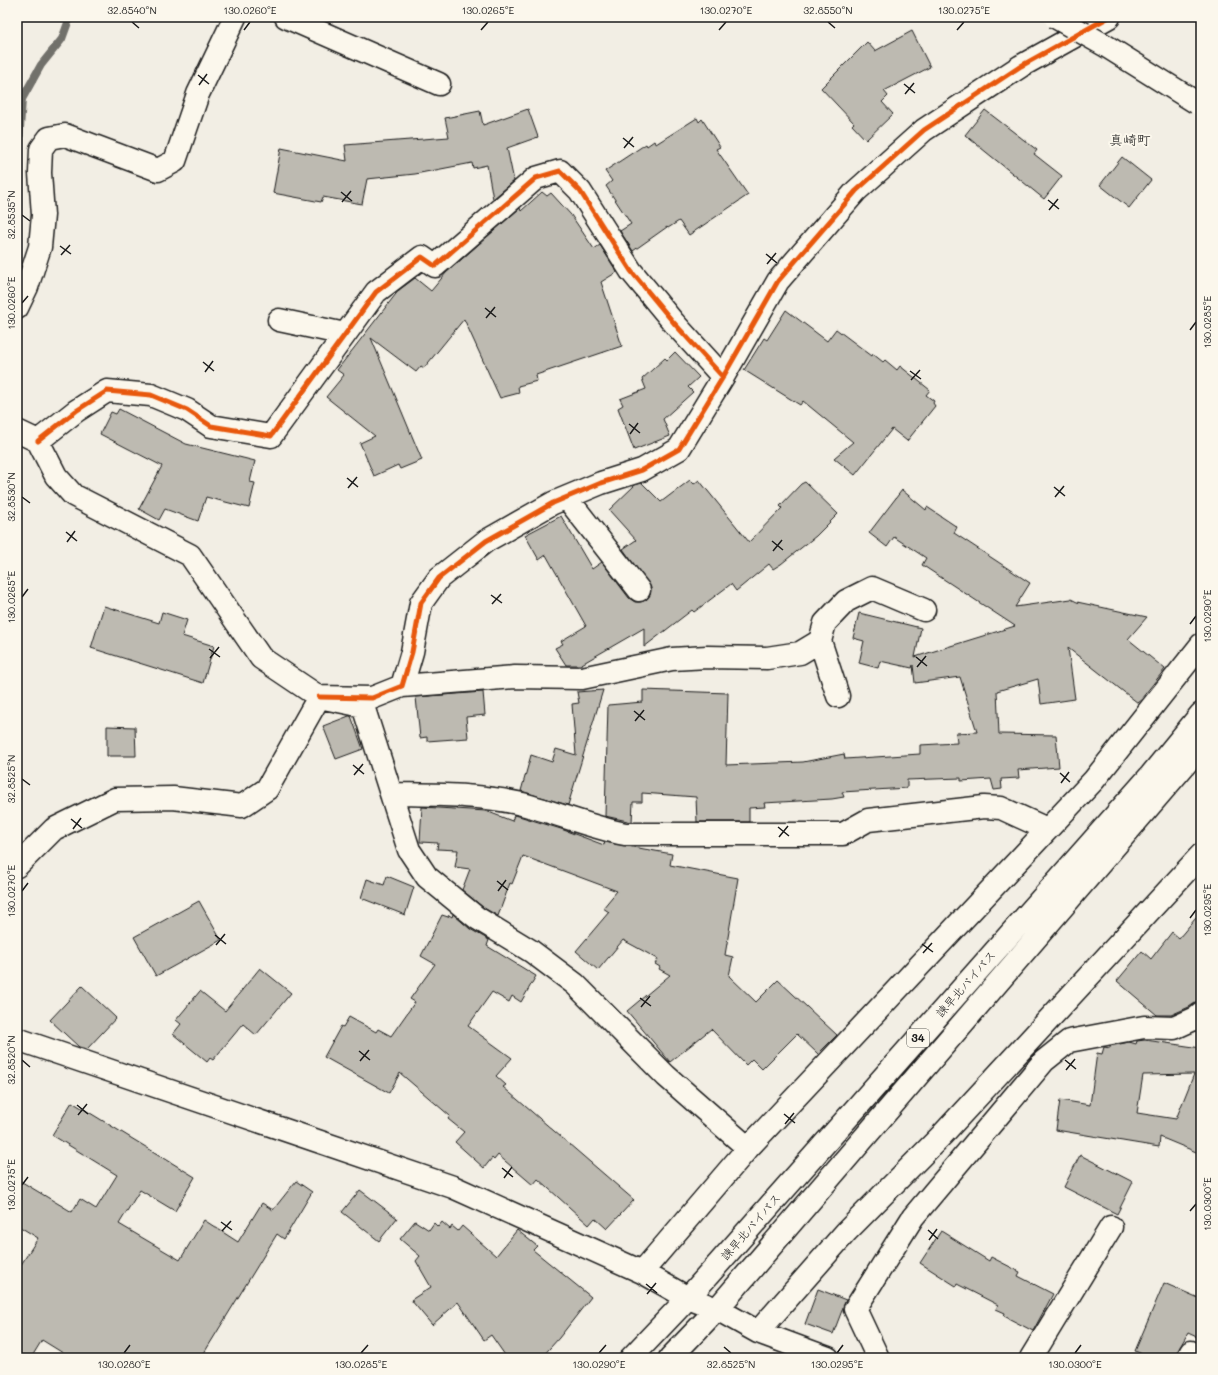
<svg xmlns="http://www.w3.org/2000/svg" width="1218" height="1375" viewBox="0 0 1218 1375" font-family="Mali,'Klee One',sans-serif">
<rect width="100%" height="100%" fill="#f2eee4"/>
<filter id="ink" filterUnits="userSpaceOnUse"><feTurbulence type="fractalNoise" baseFrequency=".025" numOctaves="2"/><feDisplacementMap in="SourceGraphic" scale="8" xChannelSelector="R" yChannelSelector="G"/><feConvolveMatrix kernelMatrix="1 2 1 2 8 2 1 2 1" color-interpolation-filters="sRGB"/></filter>
<g filter="url(#ink)">
<g fill="none" stroke-linecap="round" stroke-linejoin="round">
<path stroke="#716f6b" stroke-width="8" d="M17,172L22,99L41,65L62,39L70,17"/>
</g>
<path fill="#bdbab1" stroke="#1c1c1c" fill-rule="evenodd" d="M912,31L930,67L884,91L888,96L882,102L893,114L866,140L852,125L854,123L821,88L867,42L875,51Z
M528,109L538,137L507,148L514,181L493,199L487,165L473,168L472,163L415,174L367,179L362,204L323,197L321,202L273,193L281,148L347,161L345,145L449,137L445,118L480,111L483,125Z
M985,110L1037,150L1034,154L1062,176L1044,199L965,135Z
M697,118L699,122L702,119L720,147L716,149L748,195L689,235L679,221L668,228L667,227L633,251L620,231L631,224L606,186L612,181L605,171L646,144L647,146L654,141L656,144Z
M1122,157L1151,180L1129,208L1100,185Z
M542,192L547,196L551,193L571,215L594,249L600,245L617,272L601,282L622,346L536,375L537,381L518,386L519,393L500,398L464,319L424,368L421,366L416,372L371,338L422,460L400,469L398,465L374,476L360,443L375,436L326,397L344,375L337,370L399,290L415,278L431,291L446,273L520,208L521,211Z
M786,310L827,341L836,329L872,356L873,354L883,362L885,360L897,370L900,366L930,390L926,395L934,401L933,403L935,406L907,441L892,429L855,475L834,458L853,442L803,401L800,405L744,370L764,338L767,340Z
M675,352L699,377L688,387L693,392L663,419L670,436L634,450L618,408L623,405L620,399L646,389L642,379L665,358L667,360Z
M119,409L186,444L255,461L250,482L255,483L249,508L206,497L198,521L165,509L159,520L139,509L162,466L100,434L111,412L116,414Z
M690,480L694,484L699,480L749,542L782,508L780,506L801,484L805,482L838,514L816,536L781,564L773,569L769,564L736,591L731,584L694,612L692,610L644,647V628L580,665H566L555,648L563,644L561,641L586,626L546,555L539,560L525,535L561,516L592,569L602,562L629,598L635,602H641L646,600L650,595L651,588L623,549L636,540L609,510L635,485L642,483L661,502Z
M902,490L926,510L927,507L957,527L954,533L1030,583L1015,607L1071,599L1077,602L1147,617L1128,639L1165,669L1138,703L1068,648L1075,699L1041,704L1038,679L997,691L999,734L1056,735L1059,767L1018,770L1019,778L1001,779L1002,789L994,790L991,779L961,781V778L907,780V788L842,792L844,797L832,799L764,803L765,807L749,808V822H697L696,797L642,793V802H633L632,822L605,816L608,705L643,702V690L728,693L726,765L803,762L844,754L845,759L920,754V745L957,743L956,733L977,732L960,677L915,683L913,665L912,668L880,661L878,668L859,663L864,641L853,638L859,613L921,628L915,657L1015,626L922,565L926,558L894,537L887,547L869,533Z
M104,606L159,623L162,612L187,620L182,636L214,646L203,683L91,648Z
M603,690L568,805L521,791L531,755L552,762L556,749L576,755L572,704L579,703L577,692Z
M483,692L485,715L466,717L468,738L427,741V737L420,738L416,697Z
M349,716H351L363,749L336,759L323,726Z
M107,726L135,727L136,756H107Z
M422,807L486,811L512,821L514,815L519,816L561,829L604,845L605,842L672,854L670,865L738,878L725,955L733,957L729,976L756,1002L778,980L837,1035L818,1054L797,1034L762,1069L752,1059L746,1065L711,1029L670,1062L627,1011L670,975L659,969L660,967L655,964L658,959L623,940L598,970L576,951L609,912L603,908L617,891L523,856L512,884L510,883L498,916L484,908L462,890L470,869L455,867L458,850L437,849L438,843L420,842Z
M387,876L414,887L405,915L361,898L367,879L384,885Z
M199,901L221,940L156,976L134,937Z
M1201,912V999L1189,1007L1171,1015H1157L1117,981L1142,951L1151,959L1172,932L1179,938Z
M453,914L470,929L489,940L487,946L536,976L521,1002L512,996L509,1002L492,992L468,1026L512,1058L496,1076L506,1085L503,1087L634,1200L607,1229L595,1218L589,1225L538,1179L533,1185L498,1155L494,1160L492,1158L484,1168L455,1142L464,1132L448,1119L450,1116L400,1073L389,1093L324,1057L341,1026L343,1027L349,1017L376,1032L378,1029L391,1036L415,1002L410,999L435,964L421,956L442,915L448,917L449,915L452,917Z
M260,968L291,993L256,1035L243,1024L213,1060L210,1058L207,1062L173,1034L181,1024L176,1020L200,991L225,1011Z
M82,986L116,1018L87,1049L79,1047L50,1020Z
M1145,1040L1201,1048V1154L1160,1137L1159,1147L1056,1130L1060,1100L1090,1105L1097,1053L1102,1054L1104,1047L1110,1048V1046L1129,1042L1136,1044L1137,1041ZM1194,1074L1176,1119L1137,1113L1143,1075Z
M72,1102L195,1177L175,1211L140,1190L119,1224L180,1260L204,1220L238,1242L262,1203L273,1210L296,1181L312,1192L284,1239L277,1234L201,1358H71L42,1340L31,1358H17V1271L38,1238L17,1225V1179L72,1212L80,1199L96,1209L117,1175L52,1135Z
M1080,1155L1133,1182L1117,1214L1064,1187Z
M360,1190L397,1218L379,1241L342,1212Z
M415,1221L429,1230L434,1223L438,1227L442,1222L450,1229L452,1226L458,1231L462,1226L496,1256L517,1230L537,1246L533,1250L591,1297L559,1338L541,1358H507L491,1335L484,1340L458,1302L432,1325L411,1300L431,1287L416,1261L420,1256L400,1239Z
M941,1231L989,1261L991,1257L1020,1272L1018,1276L1053,1294L1033,1331L1004,1316L1005,1313L996,1309L998,1305L957,1284L956,1286L920,1263Z
M1164,1283L1201,1299V1339L1188,1333L1177,1352L1176,1358H1152L1135,1351Z
M818,1289L846,1300L833,1334L805,1324Z"/>
<g fill="none" stroke-linecap="round" stroke-linejoin="round">
<defs>
<path id="street" d="M286,17L439,84
M17,308L27,287L40,247L43,215L40,173L41,149L49,138L65,135L158,170L175,161L198,94L235,17
M279,320L345,334
M17,431L38,441L56,476L73,495L190,555L261,658L319,697L363,706L409,850L427,877L477,918L531,951L575,984L666,1076L748,1148
M38,441L76,411L107,391L151,395L187,410L211,426L271,436L376,292L422,257L435,266L536,178L560,171L580,191L631,271L674,323L723,377
M567,498L639,590
M820,641L825,623L846,601L872,588L924,610
M402,686L515,677L582,678L672,659L707,657L767,658L800,653L820,641L838,696
M319,697L372,698L402,686L412,652L421,603L439,578L486,541L553,503L601,483L642,470L679,449L723,377L778,281L856,191L924,130L1021,66L1109,17
M391,794C435,795 479,794 522,804C557,813 590,827 625,834H843L868,820L984,807L1001,808L1047,829
M17,866L54,829L115,799L173,798L242,806L267,789L319,697
M17,1039L453,1187L642,1272L688,1298L717,1309L758,1332L828,1358
M642,1272L748,1148L1094,780L1201,645
M758,1332L846,1232L942,1135L1201,855
M878,1358L855,1309L913,1217L1044,1061L1069,1041L1144,1027L1174,1028L1196,1018L1201,1014
M1031,1358L1111,1227
M1188,1358L1191,1352"/>
<path id="highway" d="M631,1358L688,1298L1151,775L1201,714
M670,1358L717,1309L1201,746"/>
</defs>
<use href="#street" stroke="#1c1c1c" stroke-width="25"/>
<use href="#highway" stroke="#1c1c1c" stroke-width="25"/>
<use href="#street" stroke="#fbf7ec" stroke-width="22"/>
<use href="#highway" stroke="#fbf7ec" stroke-width="22"/>
<defs>
<path id="secondary-bridge" d="M1055,17L1106,46L1197,103"/>
</defs>
<use href="#secondary-bridge" stroke="#1c1c1c" stroke-width="25" stroke-linecap="butt"/>
<use href="#secondary-bridge" stroke="#fbf7ec" stroke-width="22"/>
<defs>
<path id="cycleway" d="M38,441L76,411L107,391L151,395L187,410L211,426L271,436L376,292L422,257L435,266L536,178L560,171L580,191L631,271L674,323L723,377
M319,697L372,698L402,686L412,652L421,603L439,578L486,541L553,503L601,483L642,470L679,449L723,377L778,281L856,191L924,130L1021,66L1109,17"/>
</defs>
<use href="#cycleway" stroke="#fbf7ec" stroke-width="8"/>
<use href="#cycleway" stroke="#e8590c" stroke-width="5"/>
</g>
</g>
<path fill="none" stroke="#1c1c1c" stroke-width="1.5" d="M132,22L139,28M828,22L835,28M244,30L250,22M481,30L488,22M719,30L726,22M957,30L964,22M198,75L209,84M904,84L915,93M199,85L207,74M905,94L914,83M623,138L634,147M624,148L633,137M341,192L352,201M1048,200L1059,209M342,202L351,191M1049,210L1058,199M22,215L30,221M60,246L71,254M766,254L777,263M61,255L70,245M767,264L776,253M22,303L28,296M485,308L496,317M486,318L495,307M1190,330L1196,322M203,362L214,371M910,371L921,379M205,372L213,361M911,380L920,370M629,424L640,433M630,434L638,423M347,478L358,487M1054,487L1065,496M348,488L357,477M22,497L30,503M1055,497L1064,486M66,532L77,541M772,541L783,550M67,542L75,531M773,551L782,540M491,595L502,603M22,597L28,589M492,604L501,594M1190,624L1196,616M209,649L220,657M916,657L927,666M210,658L219,647M917,667L926,656M634,711L645,720M635,721L644,710M353,765L364,774M1060,773L1070,782M354,775L363,764M22,779L30,785M1061,783L1069,772M71,819L82,828M778,827L789,836M73,829L81,818M779,837L788,826M497,881L508,890M22,891L28,883M498,891L506,880M1190,918L1196,910M215,935L226,944M922,944L933,952M216,945L225,934M923,953L932,943M640,998L651,1006M641,1007L650,996M359,1051L370,1060M22,1060L30,1067M1065,1060L1076,1069M360,1061L369,1050M1066,1070L1075,1059M77,1105L88,1114M784,1114L795,1123M78,1115L87,1104M785,1124L794,1113M502,1168L513,1177M504,1178L512,1167M22,1185L28,1177M1190,1211L1196,1204M221,1222L232,1230M928,1230L938,1239M222,1231L231,1221M929,1240L937,1229M646,1284L657,1293M647,1294L656,1283M724,1347L731,1353M124,1353L130,1345M361,1353L368,1345M599,1353L606,1345M837,1353L843,1345M1075,1353L1081,1345"/>
<g text-anchor="middle" stroke-width="4" stroke-linejoin="round" paint-order="stroke">
<rect fill="#fbf7ec" stroke="#5f5e5a" stroke-width="1" x="907" y="1029" width="22" height="18" rx="3"/>
<g font-size="11" font-weight="bold" fill="#1c1c1c">
<text x="918" y="1042">34</text>
</g>
<g font-size="12" fill="#1c1c1c" stroke="#fbf7ec">
<text transform="translate(966 984) rotate(-49)" y="4">諫早北バイパス</text>
<text transform="translate(751 1227) rotate(-49)" y="4">諫早北バイパス</text>
</g>
<g font-size="14" fill="#1c1c1c" stroke="#fbf7ec">
<text x="1130" y="145">真崎町</text>
</g>
</g>
<rect width="1218" height="1375" fill="none" stroke="#fbf7ec" stroke-width="44"/>
<rect x="22" y="22" width="1174" height="1331" fill="none" stroke="#1c1c1c" stroke-width="1.5"/>
<g font-size="10" text-anchor="middle" fill="#1c1c1c">
<text x="132" y="14">32.8540°N</text>
<text x="250" y="14">130.0260°E</text>
<text x="488" y="14">130.0265°E</text>
<text x="726" y="14">130.0270°E</text>
<text x="828" y="14">32.8550°N</text>
<text x="964" y="14">130.0275°E</text>
<text transform="translate(11 215) rotate(-90)" y="4">32.8535°N</text>
<text transform="translate(11 303) rotate(-90)" y="4">130.0260°E</text>
<text transform="translate(1207 322) rotate(-90)" y="4">130.0285°E</text>
<text transform="translate(11 497) rotate(-90)" y="4">32.8530°N</text>
<text transform="translate(11 597) rotate(-90)" y="4">130.0265°E</text>
<text transform="translate(1207 616) rotate(-90)" y="4">130.0290°E</text>
<text transform="translate(11 779) rotate(-90)" y="4">32.8525°N</text>
<text transform="translate(11 891) rotate(-90)" y="4">130.0270°E</text>
<text transform="translate(1207 910) rotate(-90)" y="4">130.0295°E</text>
<text transform="translate(11 1060) rotate(-90)" y="4">32.8520°N</text>
<text transform="translate(11 1185) rotate(-90)" y="4">130.0275°E</text>
<text transform="translate(1207 1204) rotate(-90)" y="4">130.0300°E</text>
<text x="124" y="1368">130.0280°E</text>
<text x="361" y="1368">130.0285°E</text>
<text x="599" y="1368">130.0290°E</text>
<text x="731" y="1368">32.8525°N</text>
<text x="837" y="1368">130.0295°E</text>
<text x="1075" y="1368">130.0300°E</text>
</g>
</svg>
